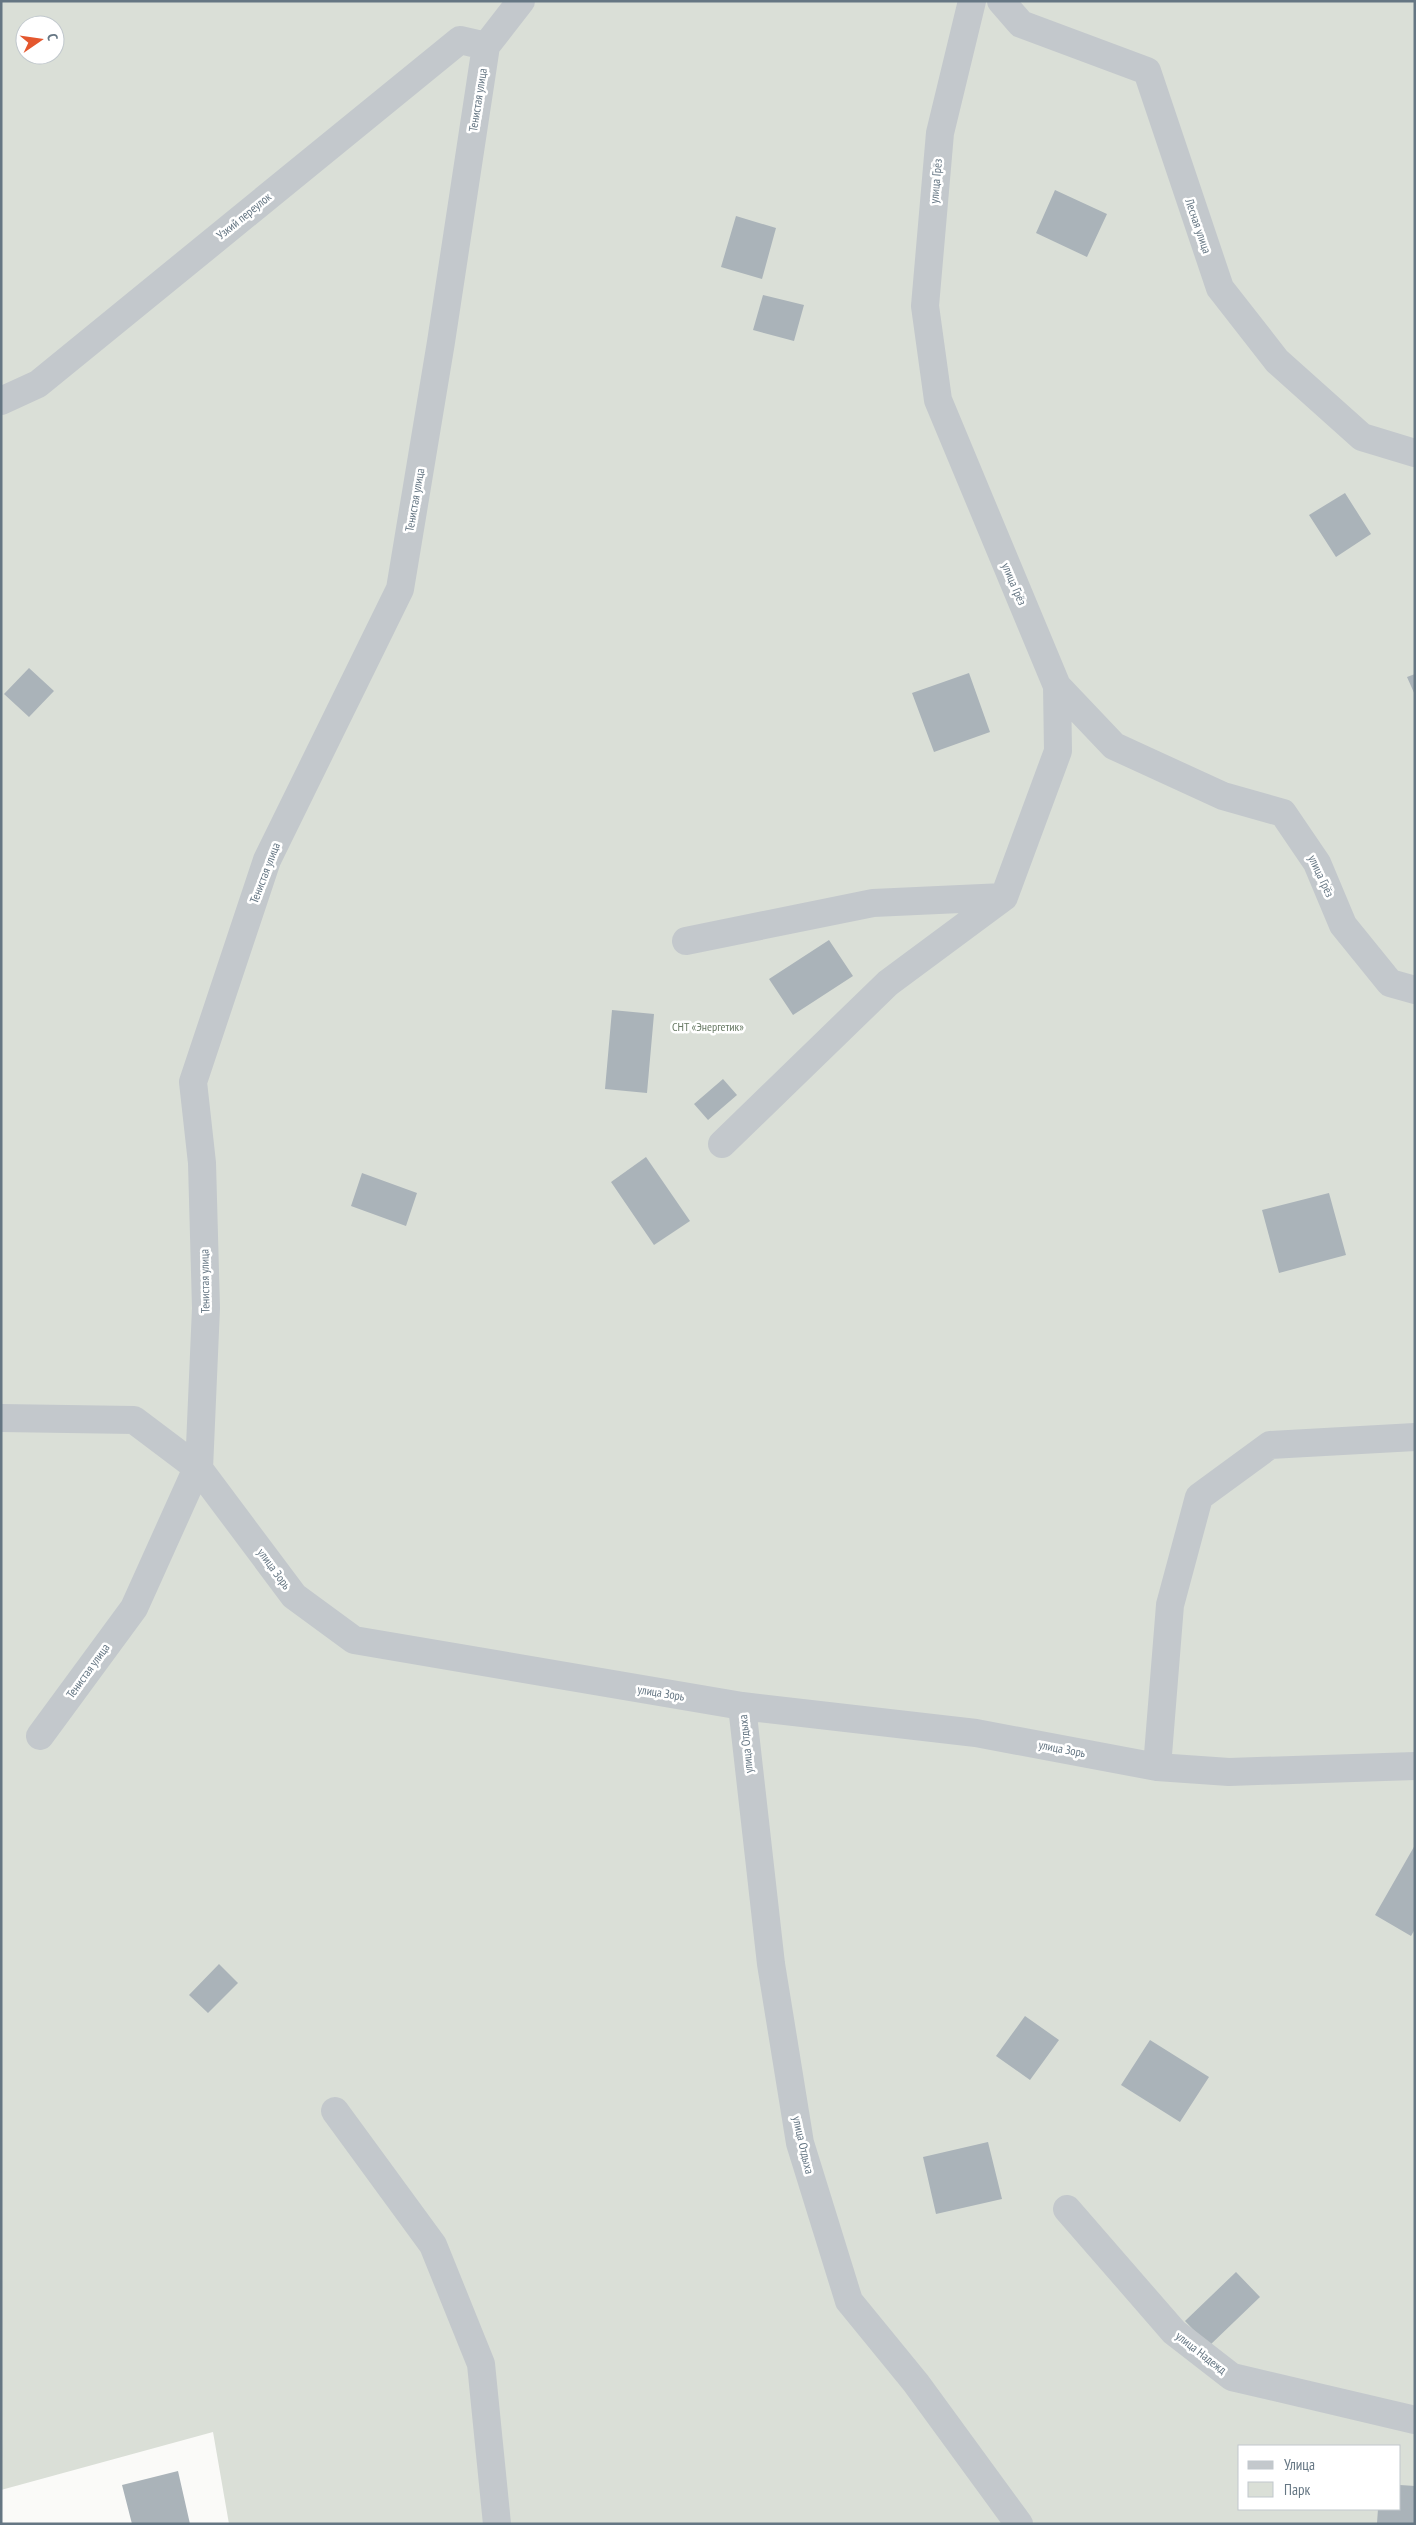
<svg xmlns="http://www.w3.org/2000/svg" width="1416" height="2525" viewBox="0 0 1416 2525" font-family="'PT Sans Narrow',sans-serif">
<rect width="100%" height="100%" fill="#fafaf8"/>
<path fill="#dadfd7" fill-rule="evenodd" d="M1,1H1415V2524H229L213,2432L1,2490ZM25,25H55V55H25ZM1240,2446H1400V2509H1240Z"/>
<path fill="#aab3b9" d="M1055,190L1107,214L1087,257L1036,233Z
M736,216L776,228L762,279L721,267Z
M763,295L804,305L794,341L753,330Z
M1345,493L1371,534L1336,557L1309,515Z
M29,668L54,691L29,717L4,694Z
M969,673L990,732L934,752L912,693Z
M1415,674V695L1407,677Z
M829,940L853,976L793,1015L769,979Z
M612,1010L654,1014L647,1093L605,1089Z
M723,1079L737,1095L708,1120L694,1104Z
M646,1157L690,1221L654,1245L611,1182Z
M362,1173L417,1193L406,1226L351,1206Z
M1329,1193L1346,1255L1279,1273L1262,1210Z
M1415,1845V1929L1411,1936L1375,1915Z
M219,1964L238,1983L208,2013L189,1995Z
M1025,2016L1059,2040L1030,2080L996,2056Z
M1150,2040L1209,2077L1180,2122L1121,2085Z
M988,2142L1002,2199L936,2214L923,2157Z
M1236,2272L1260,2297L1209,2346L1185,2321Z
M178,2471L190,2524H132L122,2485Z
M1400,2485L1415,2486V2524L1377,2523L1378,2509H1400Z"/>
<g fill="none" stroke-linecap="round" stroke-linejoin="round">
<path stroke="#c3c8cc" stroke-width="28" d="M972,1L940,133L925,306L938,400L1057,686L1114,746L1223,796L1283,813L1317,863L1343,925L1390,983L1415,990
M1001,1L1021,24L1147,71L1220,288L1277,361L1362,437L1415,453
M1,401L38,384L460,40L486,46
M686,941L873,903L1004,897L1058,751L1057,686
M722,1144L888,983L1004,897
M1,1418L134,1420L199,1469L294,1596L354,1640L742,1706L976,1733L1157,1767L1229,1772L1415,1766
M742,1706L771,1964L800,2143L849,2301L916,2383L1019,2524
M40,1736L134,1608L193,1477L199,1469L206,1308L202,1163L193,1082L267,860L400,589L441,342L486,46L521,1
M1157,1767L1170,1605L1199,1497L1270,1445L1415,1437
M335,2111L433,2245L481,2364L497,2524
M1067,2209L1174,2332L1232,2377L1415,2420"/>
</g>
<g text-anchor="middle" stroke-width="5" stroke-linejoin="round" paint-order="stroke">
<g font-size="12" fill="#657683" stroke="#fff">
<text transform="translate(478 100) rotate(-81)" y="4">Тенистая улица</text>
<text transform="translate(936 181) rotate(-85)" y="4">улица Грёз</text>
<text transform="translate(244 216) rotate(-39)" y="4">Узкий переулок</text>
<text transform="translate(1198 226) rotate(71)" y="4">Лесная улица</text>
<text transform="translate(415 500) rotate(-80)" y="4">Тенистая улица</text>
<text transform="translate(1014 584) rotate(67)" y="4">улица Грёз</text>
<text transform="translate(265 873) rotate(-69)" y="4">Тенистая улица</text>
<text transform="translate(1321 876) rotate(65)" y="4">улица Грёз</text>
<text transform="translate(205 1281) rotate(-91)" y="4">Тенистая улица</text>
<text transform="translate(274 1569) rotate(54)" y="4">улица Зорь</text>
<text transform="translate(88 1671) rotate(-54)" y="4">Тенистая улица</text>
<text transform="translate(661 1693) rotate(9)" y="4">улица Зорь</text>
<text transform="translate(746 1744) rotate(-96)" y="4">улица Отдыха</text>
<text transform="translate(1062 1749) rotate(11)" y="4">улица Зорь</text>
<text transform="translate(803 2145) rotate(77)" y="4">улица Отдыха</text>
<text transform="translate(1201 2353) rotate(38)" y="4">улица Надежд</text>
</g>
<g font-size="12" fill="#687a64" stroke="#fff">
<text x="708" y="1031">СНТ «Энергетик»</text>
</g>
</g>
<rect width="1416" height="2525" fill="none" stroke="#657683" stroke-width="5"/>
<rect x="1238" y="2445" width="162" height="65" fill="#ffffff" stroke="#c1c8cd"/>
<rect x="1248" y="2461" width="25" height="8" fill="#c3c8cc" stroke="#c1c8cd"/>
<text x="1284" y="2470" font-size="15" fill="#657683">Улица</text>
<rect x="1248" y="2482" width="25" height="15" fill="#dadfd7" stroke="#c1c8cd"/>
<text x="1284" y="2495" font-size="15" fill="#657683">Парк</text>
<g transform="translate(40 40) rotate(77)"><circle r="24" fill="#ffffff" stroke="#c1c8cd"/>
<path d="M0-4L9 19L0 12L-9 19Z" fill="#e4572e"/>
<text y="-8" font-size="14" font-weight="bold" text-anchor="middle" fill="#657683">С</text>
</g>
</svg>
